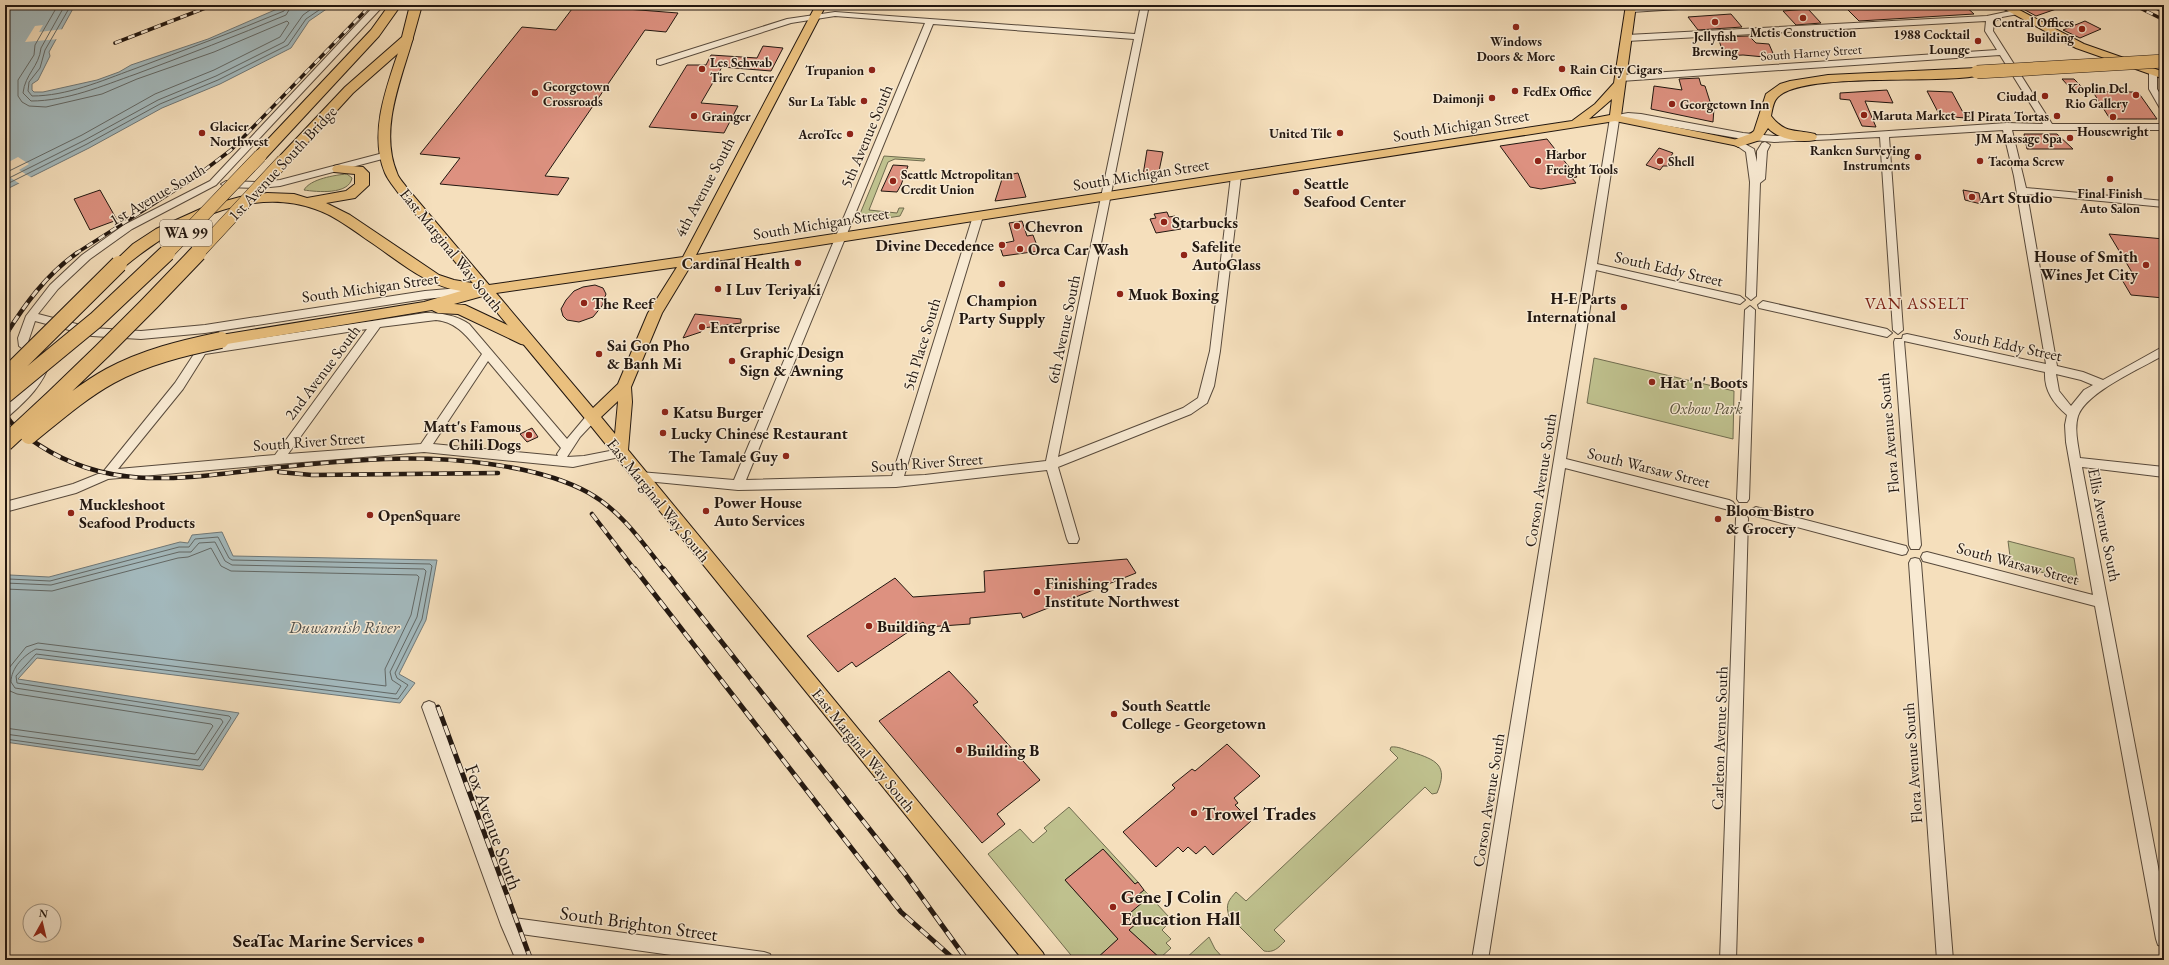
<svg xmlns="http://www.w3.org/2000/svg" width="2169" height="965" viewBox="0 0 2169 965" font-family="'EB Garamond',serif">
<rect width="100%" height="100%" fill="#f5dfbc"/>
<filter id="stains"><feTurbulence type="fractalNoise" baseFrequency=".005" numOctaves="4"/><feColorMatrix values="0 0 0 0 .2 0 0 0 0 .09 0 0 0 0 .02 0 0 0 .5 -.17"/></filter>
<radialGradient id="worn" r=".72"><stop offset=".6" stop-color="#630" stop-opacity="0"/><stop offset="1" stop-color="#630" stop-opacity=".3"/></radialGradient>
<path fill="#bfc18e" stroke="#706c4f" d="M884,156L925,159L924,161L895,159L888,162L869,210L897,213L899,208H904L900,216L861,222L857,221Z
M347,174L352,178C349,195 317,192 304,190C310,179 335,175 347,174Z
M1594,358L1734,391L1733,439L1587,403Z
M2008,541L2074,558L2078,582L2011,564Z
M1391,747C1398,746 1405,750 1412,752C1436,760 1449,765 1437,793L1432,794L1425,787L1274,930L1285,941C1278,948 1274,953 1264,951L1229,916C1225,904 1229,900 1236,892L1246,901L1398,758L1390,750Z
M1069,807L1138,882L1135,884L1103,849L1065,880L1118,939L1095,960H1075L988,854L1020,829L1033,843L1047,831L1044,828Z
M1144,890L1169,917L1163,922L1166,926L1162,930L1171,939L1166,943L1171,948L1160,958L1129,930L1130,913L1144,901L1138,895Z
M1209,937L1215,949L1225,960H1184Z"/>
<path fill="#a3b9bd" stroke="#6f7878" d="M5,5H75L49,52L50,56L38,80L32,84V90L34,92H43L97,80L119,72L131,65L208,39L284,6L325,5L328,8L309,21L291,48L220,84L162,108L89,148L5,190Z
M222,532L233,556L437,560L426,620L399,674L415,683L400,703L37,658L18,679L239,713L203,770L5,742V571L10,575L49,577L180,542L188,543L192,535Z"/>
<path fill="#f5dfbc" d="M43,25L39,32L64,29L59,39L25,42L35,26Z
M18,157L29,164L19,170L32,178L20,184L8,176L5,177V164Z"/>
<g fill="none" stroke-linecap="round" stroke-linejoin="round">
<path stroke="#626866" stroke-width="1" d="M65,5L41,48C39,67 25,74 23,93L31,101C67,101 102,86 136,74C187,55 236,36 286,15L292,5
M71,5L45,50L40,68L29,82L28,91L32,96C67,96 101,81 134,69C184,50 234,32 284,11L287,5
M5,173L82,135L155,94L214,70L280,37L289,23L287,21L214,52L137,79L102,94L46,107L29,106L22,102L18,96V80L34,55L35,45L58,5
M5,180L85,140L158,100L216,76L284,42L303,15L317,5
M5,185L87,144L160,104L218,80L288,45L306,19L322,8V5
M5,577L9,579L50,581L179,547H189L195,539L218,537L229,558L232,560L430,564L432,566L422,619L395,673L397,678L408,685L398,699L36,654L16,676L17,683L229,716L231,718L200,766L5,739
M5,583L51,585L179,552H191L199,543L215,542L225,561L232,565L424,569L426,571L417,617L390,672L392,680L401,686L396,694L36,649C24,655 11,668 11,682L15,688L221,719L223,722L198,760L5,734
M5,589L52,591L178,558L188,557L211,548L221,566L231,571L417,575L419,577L411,615L385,669L386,686L38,643L26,647L5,673
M5,684L10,691L17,694L211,724L213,726L195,754L5,728"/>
</g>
<path fill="#dd9180" stroke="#221710" d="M575,5L678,13L666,32L645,30L545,176L569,178L558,195L440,184L460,158L420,154L522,27L556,30Z
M1843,5H1964L1974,14L1859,21Z
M2016,5H2062V7L2036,16Z
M1808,9L1821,23L1796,25L1783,11Z
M1731,14L1742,27L1698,30L1688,17Z
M2085,21L2101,29L2080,38L2063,30Z
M1749,36L1756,43L1769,44L1775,58L1743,55L1724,56L1718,37Z
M763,46L783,48L771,71L722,67L701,103L738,106L724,133L649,127L687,65H706L711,55L757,58Z
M1699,78L1701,85L1705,86L1712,108H1714L1713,122L1651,109L1654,86L1682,90L1679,79Z
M2062,79H2074L2085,90H2072Z
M1887,90L1893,103L1865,101L1876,127L1862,126L1850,100L1840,99V93Z
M1927,91L1952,92L1966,118L1940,116Z
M2093,92H2138L2157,119H2110Z
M2024,134H2057L2073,149H2027Z
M1547,139L1577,177L1572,178L1576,183L1541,189L1530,187L1500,146Z
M1659,148L1673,153L1671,156L1674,157L1668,166H1663L1660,170L1646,165Z
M1147,150L1163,152L1158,176L1143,175Z
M893,165L908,166L901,185L897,192L881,191Z
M1018,173L1026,197L995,201L1003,176Z
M100,190L117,220L90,230L74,199Z
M1963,190L1979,193L1981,204L1965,200Z
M1167,212L1169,217L1175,216L1181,229L1156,233L1150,219L1156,218L1154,214Z
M1022,221L1027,236L1033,235L1039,251L1003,256L999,244L1014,241L1009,223Z
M2109,234L2164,239V298L2131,295L2118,273L2133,274Z
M595,285L603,288L606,294L602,306L593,317L579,322L567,320L563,316L561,309L566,300L574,291L583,287Z
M695,314L741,319V323L703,328L701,332L683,338Z
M532,428L538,437L527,442L520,434Z
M1127,559L1136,573L1023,618L1021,613L970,618V624L927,627L923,622L856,667L852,662L838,672L807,636L895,578L913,597L985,592L984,571Z
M949,671L978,702L973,705L1040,780L997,814L1005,824L982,843L879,721Z
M1227,744L1260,776L1234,798L1238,803L1235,805L1251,821L1213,855L1205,846L1196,854L1188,847L1183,852L1178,847L1156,867L1123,832L1175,788L1172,785L1192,769L1195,771Z
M1103,849L1135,884L1138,882L1144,890L1138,895L1144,901L1130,913L1138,922L1129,930L1162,960H1095L1118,939L1065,880Z"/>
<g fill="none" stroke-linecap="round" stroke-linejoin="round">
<defs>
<path id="minor" d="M375,5H384L216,185L132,229L90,259L58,289L38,314L92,328L141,331L205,325L425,291L471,287L475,288L476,291L475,294L425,299L205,333L141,339L92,336L35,321L28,342L49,357L51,360C43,385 28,399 9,416L5,417V406C21,393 33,382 39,361L19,346L18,338L26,316L50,285L82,255L124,225L210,181Z
M1141,5H1149L1058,457L1183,408L1198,398L1210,351L1231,176L1236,173L1241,176L1220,351L1214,386L1207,403L1191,414L1058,467L1079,539L1077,543H1069L1067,539L1047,470L896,487L738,490L636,480L634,477L636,474L640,472L734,480L925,23L835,16L791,23L660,65L657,64V60L787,19L835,12L1135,34ZM933,24L1134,39L1046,461L925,475L904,476L983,216L978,213L973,216L892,476L746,480Z
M1672,5H1715L1711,7L1631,12L1627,10L1631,8Z
M2015,10L2019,12L2018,14L2002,17L1994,22L1993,31L2052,124H2164V130H2012L2026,188L2164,201V207L2027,194L2057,366L2083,372L2103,380L2164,346V355C2142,368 2086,392 2078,416C2074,429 2078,444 2080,458L2164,467V477L2082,467L2164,898V947L2158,945L2156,939L2095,606L1927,562L1923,561L1921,557L1923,553L1927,552L2093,595L2066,442L2065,425L2067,415C2053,403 2044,390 2045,372L1904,341L1921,545L1919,549H1911L1909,545L1894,342L1895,339H1902L1903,335L1907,334L2046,364L2014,176L2003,130L1889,137L1903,330L1898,334L1893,330L1880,137L1774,142L1743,139L1628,119L1619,120L1597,264L1740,296L1745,300L1740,304L1596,270L1566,459L1729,500L1733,502L1735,505L1733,508L1729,510L1565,468L1488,960H1472L1610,118L1612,116L1628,113L1641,114L1743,133L1774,136L1830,135L2007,123L2043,124L2000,55L1621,81L1617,78L1621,75L1997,50L1985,31L1986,21L1627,41L1623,38L1627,35L1987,16ZM2056,374L2081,380L2093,385L2084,390L2071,406L2059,391Z
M2153,70L2157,73V89L2164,100V111L2161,110L2149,89V73Z
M1738,140L1754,149L1757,162V151L1762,143L1765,142L1770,145L1767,151L1765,179L1760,183L1756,296L1751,300L1746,296L1750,182L1746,152L1733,143Z
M387,152L390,153V157L280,186L260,188L226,187L221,184L226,181L260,182L280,180Z
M1763,301L1887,329L1892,333L1887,337L1759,308L1758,305Z
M1750,306L1755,310L1749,499L1747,502H1739L1737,499L1745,310Z
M425,313C441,313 456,315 469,324L567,439L588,414H596L598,417L596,420L580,437L567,457L584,456L620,449L624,450L626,453L624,456L573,467L424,452L278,464L108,479L76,493L5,512V502L73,484L103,472L175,383L196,351L199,337H207V346ZM436,320C458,322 468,338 482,354L421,444L288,454L380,327ZM367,329L275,455L118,469L183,389L205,354ZM488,361L561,448L557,454L558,456L433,444Z
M1756,507L1902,545L1906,546L1908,550L1906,554L1902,555L1752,515L1750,512L1752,509Z
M1742,513L1746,515L1748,518L1736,960H1720L1736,518L1738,515Z
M1915,558L1919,559L1921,563L1953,960H1937L1909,563L1911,559Z
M429,701L434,703L436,707L514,918L764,952L770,954L772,960H707L521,934L532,960H516L501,925L422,707L424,703Z"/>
<path id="major" d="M816,5H826L696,255L1572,121L1595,104L1614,83L1626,5H1636L1621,116L1738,140L1744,143L1738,146L1615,121L691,265L662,313L631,387L632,402L628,450L1043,953L1046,960H1023L587,421L399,194C394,187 388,180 385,173C367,130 390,79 403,38L408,35L413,38C401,80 379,130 397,173C399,179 404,183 407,188L489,285L683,257ZM1612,99L1610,115L1589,119ZM677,267L648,313L618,384L593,408L496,293ZM618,401V402L615,434L601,417Z
M1997,5H2010L2084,44L2164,72V79L2076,48Z"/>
<path id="highway" d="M389,5H401L379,36L265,159H255L253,156L255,153L371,30Z
M410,5H422L412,41L353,93L288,164H278L276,161L278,158L345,87L402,37Z
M1977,68L1981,69L1983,72L1981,75C1941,85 1800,71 1777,98C1773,102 1772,111 1771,116C1785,134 1795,129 1815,134L1817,137L1815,140C1800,143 1778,139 1768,128L1760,140L1738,147L1731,143C1737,136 1748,137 1754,131L1766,94L1780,84L1790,81L1828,75Z
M339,165L363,167L369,173V185L355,198L326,203L350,215L439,275L454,280L490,286L492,290L490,294L454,304L465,305L531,336L534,340L531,344L526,345L521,344L458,314L438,313L432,310L221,345L216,344L213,340L216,336L221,335L424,302L461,291C427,286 400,262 372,243C354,231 336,216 315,209C248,185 174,225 124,267H114L112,264L133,244L156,229L207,206L240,197L267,193L294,194L307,198L346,191L355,184V174L334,172L332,169L334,166Z"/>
</defs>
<use href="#minor" stroke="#57493b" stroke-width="2"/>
<use href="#major" stroke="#221710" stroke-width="2"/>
<use href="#highway" stroke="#221710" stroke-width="2"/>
<use href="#minor" fill="#f8ead3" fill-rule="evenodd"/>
<use href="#major" fill="#eac07e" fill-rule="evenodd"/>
<use href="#highway" fill="#eac07e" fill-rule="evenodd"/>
<defs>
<path id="rail-far2" d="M2134,5L2164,20
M2150,5L2164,12
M115,43L213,5
M75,254L194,178L231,150L371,5"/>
<path id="rail-far1" d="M5,336C25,304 46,275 77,253
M5,413C12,427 26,437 39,445C108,490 177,479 255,470C298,465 341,461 385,459C446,457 535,463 589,493C621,511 642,542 664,570
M279,472L312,475L498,473
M592,514L635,570"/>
<path id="rail" d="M635,569L901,912L955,960
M664,569L905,874L967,960
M438,707L531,960"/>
</defs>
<use href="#rail-far2" stroke="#221710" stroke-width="3.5"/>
<use href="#rail-far1" stroke="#221710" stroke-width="4.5"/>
<use href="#rail" stroke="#221710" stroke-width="5"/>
<use href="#rail-far2" stroke="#f8ead3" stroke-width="2.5" stroke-dasharray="7" stroke-linecap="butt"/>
<use href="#rail-far1" stroke="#f8ead3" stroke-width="3" stroke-dasharray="8" stroke-linecap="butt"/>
<use href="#rail" stroke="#f8ead3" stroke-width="3.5" stroke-dasharray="10" stroke-linecap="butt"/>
<defs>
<path id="highway-bridge-far1" d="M1977,72L2164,61
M166,254L260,156
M197,254L283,161"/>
<path id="highway-bridge" d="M5,377L119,264
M5,395L96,320L167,253
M29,436C55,415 81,392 110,376C145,357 183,348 221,340
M5,443C72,382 136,319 198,253"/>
</defs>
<use href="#highway-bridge-far1" stroke="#221710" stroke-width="14" stroke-linecap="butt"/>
<use href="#highway-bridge" stroke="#221710" stroke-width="18" stroke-linecap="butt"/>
<use href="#highway-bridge-far1" stroke="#eac07e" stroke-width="13"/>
<use href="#highway-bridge" stroke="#eac07e" stroke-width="16"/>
</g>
<g fill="#8f2418" stroke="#f8ead3" stroke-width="1.5">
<circle cx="1803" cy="18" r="4"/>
<circle cx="1715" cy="22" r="4"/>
<circle cx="1516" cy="27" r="4"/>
<circle cx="2082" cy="29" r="4"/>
<circle cx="1978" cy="41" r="4"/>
<circle cx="702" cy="69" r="4"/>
<circle cx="1562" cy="69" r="4"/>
<circle cx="872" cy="70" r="4"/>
<circle cx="1515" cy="91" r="4"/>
<circle cx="535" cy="93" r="4"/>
<circle cx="2136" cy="95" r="4"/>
<circle cx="2045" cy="96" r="4"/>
<circle cx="1492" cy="98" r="4"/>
<circle cx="864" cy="101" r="4"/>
<circle cx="1672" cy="104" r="4"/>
<circle cx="1864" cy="115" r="4"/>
<circle cx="694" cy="116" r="4"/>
<circle cx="2057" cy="116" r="4"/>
<circle cx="2113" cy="117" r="4"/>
<circle cx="202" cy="133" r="4"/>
<circle cx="1340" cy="133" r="4"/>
<circle cx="850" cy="134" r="4"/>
<circle cx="2070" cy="138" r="4"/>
<circle cx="1918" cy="157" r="4"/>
<circle cx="1538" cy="161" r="4"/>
<circle cx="1660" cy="161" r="4"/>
<circle cx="1980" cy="161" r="4"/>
<circle cx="2110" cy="179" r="4"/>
<circle cx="893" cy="181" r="4"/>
<circle cx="1296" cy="192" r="4"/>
<circle cx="1972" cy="197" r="4"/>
<circle cx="1164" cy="222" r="4"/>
<circle cx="1017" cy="226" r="4"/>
<circle cx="1002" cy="245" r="4"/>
<circle cx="1020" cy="249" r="4"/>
<circle cx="1184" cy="255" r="4"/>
<circle cx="798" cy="263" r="4"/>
<circle cx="2146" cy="265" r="4"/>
<circle cx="1002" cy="284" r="4"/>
<circle cx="718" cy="289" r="4"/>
<circle cx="1120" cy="294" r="4"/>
<circle cx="584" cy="303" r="4"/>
<circle cx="1624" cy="307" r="4"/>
<circle cx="702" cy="327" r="4"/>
<circle cx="599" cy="354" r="4"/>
<circle cx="732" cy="361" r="4"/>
<circle cx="1652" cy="382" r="4"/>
<circle cx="665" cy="412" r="4"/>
<circle cx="663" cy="433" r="4"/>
<circle cx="529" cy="435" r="4"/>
<circle cx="786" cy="456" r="4"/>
<circle cx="706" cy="511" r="4"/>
<circle cx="71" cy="513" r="4"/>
<circle cx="370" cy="515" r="4"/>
<circle cx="1718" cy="519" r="4"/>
<circle cx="1037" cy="592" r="4"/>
<circle cx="869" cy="626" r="4"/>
<circle cx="1114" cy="714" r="4"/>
<circle cx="959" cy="750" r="4"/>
<circle cx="1194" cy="813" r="4"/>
<circle cx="1113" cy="907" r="4"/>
<circle cx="421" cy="940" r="4"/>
</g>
<g text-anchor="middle" stroke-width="3" stroke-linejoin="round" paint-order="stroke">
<g font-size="13" font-weight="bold" fill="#221710" stroke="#f8ead3" text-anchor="end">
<text x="2074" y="27">Central Offices<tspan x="2074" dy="15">Building</tspan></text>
<text x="1803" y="37" text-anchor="middle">Metis Construction</text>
<text x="1970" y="39">1988 Cocktail<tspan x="1970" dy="15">Lounge</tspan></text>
<text x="1715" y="41" text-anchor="middle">Jellyfish<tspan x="1715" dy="15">Brewing</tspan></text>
<text x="1516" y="46" text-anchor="middle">Windows<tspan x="1516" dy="15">Doors &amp; More</tspan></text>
<text x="710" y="67" text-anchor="start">Les Schwab<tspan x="710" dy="15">Tire Center</tspan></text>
<text x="1570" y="74" text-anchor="start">Rain City Cigars</text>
<text x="864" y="75">Trupanion</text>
<text x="543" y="91" text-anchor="start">Georgetown<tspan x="543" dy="15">Crossroads</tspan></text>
<text x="2128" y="93">Koplin Del<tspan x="2128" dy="15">Rio Gallery</tspan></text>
<text x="1523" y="96" text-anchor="start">FedEx Office</text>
<text x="2037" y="101">Ciudad</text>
<text x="1484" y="103">Daimonji</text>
<text x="856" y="106">Sur La Table</text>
<text x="1680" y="109" text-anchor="start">Georgetown Inn</text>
<text x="1872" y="120" text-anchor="start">Maruta Market</text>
<text x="702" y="121" text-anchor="start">Grainger</text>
<text x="2049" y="121">El Pirata Tortas</text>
<text x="210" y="131" text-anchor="start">Glacier<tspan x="210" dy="15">Northwest</tspan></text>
<text x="2113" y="136" text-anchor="middle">Housewright</text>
<text x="1332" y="138">United Tile</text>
<text x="842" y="139">AeroTec</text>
<text x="2062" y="143">JM Massage Spa</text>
<text x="1910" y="155">Ranken Surveying<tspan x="1910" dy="15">Instruments</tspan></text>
<text x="1546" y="159" text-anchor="start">Harbor<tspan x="1546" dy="15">Freight Tools</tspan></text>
<text x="1668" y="166" text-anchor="start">Shell</text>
<text x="1988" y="166" text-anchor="start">Tacoma Screw</text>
<text x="901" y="179" text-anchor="start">Seattle Metropolitan<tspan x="901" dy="15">Credit Union</tspan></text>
<text x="2110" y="198" text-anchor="middle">Final Finish<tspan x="2110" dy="15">Auto Salon</tspan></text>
</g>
<g font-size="13" fill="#221710" stroke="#f8ead3">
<text transform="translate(1811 52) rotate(-4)" y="5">South Harney Street</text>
</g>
<rect fill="#f8ead3" stroke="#62564a" stroke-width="1" x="160" y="220" width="52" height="26" rx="3"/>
<g font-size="15" font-weight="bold" fill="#221710">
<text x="186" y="238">WA 99</text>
</g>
<g font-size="16" fill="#221710" stroke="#f8ead3">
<text transform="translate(1461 125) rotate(-9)" y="6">South Michigan Street</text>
<text transform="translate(866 136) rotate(-67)" y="6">5th Avenue South</text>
<text transform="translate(282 163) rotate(-47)" y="6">1st Avenue South Bridge</text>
<text transform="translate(1141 174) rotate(-9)" y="6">South Michigan Street</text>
<text transform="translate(704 187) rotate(-62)" y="6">4th Avenue South</text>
<text transform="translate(157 194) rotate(-30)" y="6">1st Avenue South</text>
<text transform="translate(821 223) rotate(-9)" y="6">South Michigan Street</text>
<text transform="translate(452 250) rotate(51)" y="6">East Marginal Way South</text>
<text transform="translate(1669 268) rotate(13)" y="6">South Eddy Street</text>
<text transform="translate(370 287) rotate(-8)" y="6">South Michigan Street</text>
<text transform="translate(1063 329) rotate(-78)" y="6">6th Avenue South</text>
<text transform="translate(921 344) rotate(-73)" y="6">5th Place South</text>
<text transform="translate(2008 344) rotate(12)" y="6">South Eddy Street</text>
<text transform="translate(322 372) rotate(-53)" y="6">2nd Avenue South</text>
<text transform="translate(1888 433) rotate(-95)" y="6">Flora Avenue South</text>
<text transform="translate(309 441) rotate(-4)" y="6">South River Street</text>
<text transform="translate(927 462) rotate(-4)" y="6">South River Street</text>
<text transform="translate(1649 467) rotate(14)" y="6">South Warsaw Street</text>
<text transform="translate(1540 480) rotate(-81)" y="6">Corson Avenue South</text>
<text transform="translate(659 500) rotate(51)" y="6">East Marginal Way South</text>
<text transform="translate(2105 525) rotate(79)" y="6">Ellis Avenue South</text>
<text transform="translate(2018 563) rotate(15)" y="6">South Warsaw Street</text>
<text transform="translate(1719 738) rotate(-88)" y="6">Carleton Avenue South</text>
<text transform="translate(864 750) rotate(51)" y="6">East Marginal Way South</text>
<text transform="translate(1912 763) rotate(-94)" y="6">Flora Avenue South</text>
<text transform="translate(1488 800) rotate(-81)" y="6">Corson Avenue South</text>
</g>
<g font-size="16" font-weight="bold" fill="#221710" stroke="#f8ead3" text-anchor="start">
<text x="1304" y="189">Seattle<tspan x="1304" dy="18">Seafood Center</tspan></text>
<text x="1980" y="203">Art Studio</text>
<text x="1172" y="228">Starbucks</text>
<text x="1025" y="232">Chevron</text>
<text x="994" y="251" text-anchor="end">Divine Decedence</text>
<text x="1192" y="252">Safelite<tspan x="1192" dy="18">AutoGlass</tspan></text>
<text x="1028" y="255">Orca Car Wash</text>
<text x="2138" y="262" text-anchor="end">House of Smith<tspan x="2138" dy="18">Wines Jet City</tspan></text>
<text x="790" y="269" text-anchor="end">Cardinal Health</text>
<text x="726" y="295">I Luv Teriyaki</text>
<text x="1128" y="300">Muok Boxing</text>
<text x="1616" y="304" text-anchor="end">H-E Parts<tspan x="1616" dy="18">International</tspan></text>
<text x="1002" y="306" text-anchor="middle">Champion<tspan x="1002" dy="18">Party Supply</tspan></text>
<text x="592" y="309">The Reef</text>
<text x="710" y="333">Enterprise</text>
<text x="607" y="351">Sai Gon Pho<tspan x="607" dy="18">&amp; Banh Mi</tspan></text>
<text x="740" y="358">Graphic Design<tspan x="740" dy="18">Sign &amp; Awning</tspan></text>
<text x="1660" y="388">Hat 'n' Boots</text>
<text x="673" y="418">Katsu Burger</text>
<text x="521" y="432" text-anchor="end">Matt's Famous<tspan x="521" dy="18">Chili Dogs</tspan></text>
<text x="671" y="439">Lucky Chinese Restaurant</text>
<text x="778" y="462" text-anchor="end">The Tamale Guy</text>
<text x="714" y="508">Power House<tspan x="714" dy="18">Auto Services</tspan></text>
<text x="79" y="510">Muckleshoot<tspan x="79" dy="18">Seafood Products</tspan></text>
<text x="1726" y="516">Bloom Bistro<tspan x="1726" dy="18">&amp; Grocery</tspan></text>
<text x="378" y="521">OpenSquare</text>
<text x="1045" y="589">Finishing Trades<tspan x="1045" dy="18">Institute Northwest</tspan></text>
<text x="877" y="632">Building A</text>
<text x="1122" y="711">South Seattle<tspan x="1122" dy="18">College - Georgetown</tspan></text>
<text x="967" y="756">Building B</text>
</g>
<g font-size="16" font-style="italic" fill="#59523c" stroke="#f8ead3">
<text x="1706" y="414">Oxbow Park</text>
</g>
<g font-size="17" letter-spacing="1" fill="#7a1f14" stroke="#f8ead3">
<text x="1917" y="309">VAN ASSELT</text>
</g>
<g font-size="17" font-style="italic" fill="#4f504d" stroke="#f8ead3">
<text x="344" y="633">Duwamish River</text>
</g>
<g font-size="19" font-weight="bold" fill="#221710" stroke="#f8ead3" text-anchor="start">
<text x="1202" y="820">Trowel Trades</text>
<text x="1121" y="903">Gene J Colin<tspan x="1121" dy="22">Education Hall</tspan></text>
<text x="413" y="947" text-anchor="end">SeaTac Marine Services</text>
</g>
<g font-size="19" fill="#221710" stroke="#f8ead3">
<text transform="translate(494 827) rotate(70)" y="7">Fox Avenue South</text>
<text transform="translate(639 923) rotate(8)" y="7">South Brighton Street</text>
</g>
</g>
<rect width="2169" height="965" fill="none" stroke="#f5dfbc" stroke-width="20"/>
<rect x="6" y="6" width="2157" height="953" fill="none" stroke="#221710" stroke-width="2"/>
<rect x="10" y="10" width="2149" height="945" fill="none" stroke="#221710"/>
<g transform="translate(42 923) rotate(8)"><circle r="19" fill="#f8ead3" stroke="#a29685"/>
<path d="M0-3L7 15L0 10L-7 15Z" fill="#8f2418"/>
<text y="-6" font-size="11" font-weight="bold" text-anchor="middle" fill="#221710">N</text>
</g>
<rect width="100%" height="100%" filter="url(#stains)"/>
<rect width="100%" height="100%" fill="url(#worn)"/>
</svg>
